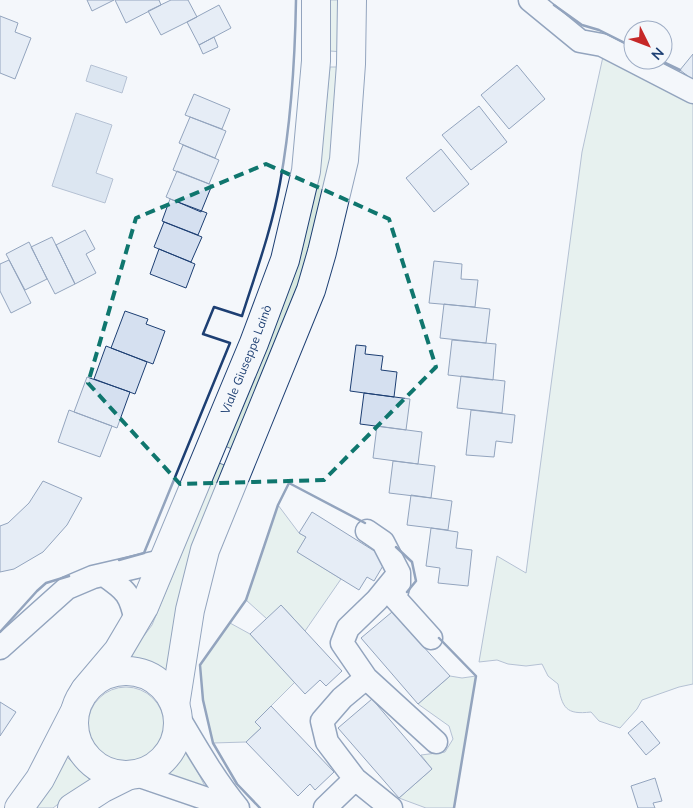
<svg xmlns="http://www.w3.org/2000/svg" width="693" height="808" viewBox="0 0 693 808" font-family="Mulish,sans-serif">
<rect width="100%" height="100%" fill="#f4f7fb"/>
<path fill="#d7e8df" stroke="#687fa3" d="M330,0H342L343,52L330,51Z
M604,52L693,102V684L679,687L642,700L637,709L620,728L599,721L591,712C566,715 562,708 558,684L548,676L542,664L526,666L508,664L497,660L479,662L497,556L526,573L582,152Z
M330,67H340L333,148L320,211L299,285L234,450L225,446L321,151Z
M219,463L227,466L171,644L166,671L162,672L154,667L130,660L128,657L152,625Z
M278,505L299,533L306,537L298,552L341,579L305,631L282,606L267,619L246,600Z
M230,623L250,634L295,682L255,722L261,728L246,742L213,743L203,700L200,665Z
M450,676L462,678L476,676L454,808H426L399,798L432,769L421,755L445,752L453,739L449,726L418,704Z
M88 725a38 38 0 1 1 76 0a38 38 0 1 1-76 0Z
M186,750L206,788L166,773L175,767Z
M66,756L90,780L53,808H35Z"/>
<path fill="#bed0e5" stroke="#687fa3" d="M91,65L127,77L122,93L86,81Z
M76,113L112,125L96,173L113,179L105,203L52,186Z"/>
<path fill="#d5e0f0" stroke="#1d3f73" d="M87,0H114L92,11Z
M115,0H159L161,5L126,23Z
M171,0H188L197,17L161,35L148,11Z
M219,5L231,28L199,45L187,22Z
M0,16L18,23L15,32L31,38L15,79L0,73Z
M214,37L218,47L203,54L199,45Z
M693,54V80L680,70Z
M517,65L545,99L509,129L481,95Z
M194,94L230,109L222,129L185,115Z
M479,106L507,142L471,170L442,135Z
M190,117L226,131L215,158L179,143Z
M183,145L219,160L209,184L173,170Z
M441,149L469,184L434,212L406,178Z
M177,171L212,185L201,212L166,197Z
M170,199L207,213L198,235L162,221Z
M164,222L202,237L191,262L154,247Z
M85,230L95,249L86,254L96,273L75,284L56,245Z
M52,237L75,284L55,294L31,247Z
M29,242L47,279L25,290L6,254Z
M159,249L195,264L186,288L150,274Z
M9,260L31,303L11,313L0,291V264Z
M434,261L462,264L461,279L478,280L475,307L429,303Z
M444,304L490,309L486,343L440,338Z
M125,311L148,319L146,324L165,331L153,364L111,348Z
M452,340L496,344L493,380L448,375Z
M356,345L366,346L365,354L383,356L381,370L397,372L394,397L350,391Z
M106,346L147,362L135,394L94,379Z
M461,376L505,381L502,413L457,408Z
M87,377L130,392L117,428L74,412Z
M364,393L410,399L406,430L360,424Z
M69,410L112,426L100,457L58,442Z
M471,410L515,415L512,443L496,441L494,457L466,455Z
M377,426L422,432L418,464L373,458Z
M393,461L435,466L431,498L389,493Z
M43,481L82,498L67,525L43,552L14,569L0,572V526L8,523L29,503Z
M411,495L452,501L448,530L407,525Z
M312,512L387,559L374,581L367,577L359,590L297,552L306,537L299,533Z
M431,528L458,532L456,548L472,550L468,586L438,583L440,568L426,566Z
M281,605L342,671L326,686L320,680L305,694L250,634Z
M392,612L450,676L418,704L361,638Z
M372,699L432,769L399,798L338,728Z
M0,702L16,712L0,736Z
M271,706L334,772L315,790L310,784L298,796L246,742L261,728L255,722Z
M642,721L660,743L646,755L628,733Z
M655,778L662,801L653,803L655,808H638L631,786Z"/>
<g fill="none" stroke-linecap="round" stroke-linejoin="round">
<defs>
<path id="minor" d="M530,0L580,41L602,45L693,92
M367,531L383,542L399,573
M104,575C127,591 130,594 136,621
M0,648L67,588L93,577L162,561
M366,678L436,742
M177,715C196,747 214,779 238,808
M134,774L207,799L219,808
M355,779L391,808
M325,808L355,779L327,742L322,721L342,698L366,678L342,643L348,628L377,600L399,573V584L395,598L431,638"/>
<g id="major">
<circle cx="126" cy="723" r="52"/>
<path id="s1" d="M85,690L118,651L144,607L254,343L285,260L306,171L316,61V0"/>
<path d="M175,705L190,610L205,550L311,290L322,252L344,160L351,64L352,0"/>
<path d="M19,808L40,779L75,711"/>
<path d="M72,808L103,788L129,775"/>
</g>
</defs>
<use href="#minor" stroke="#1d3f73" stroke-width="25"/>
<use href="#major" stroke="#1d3f73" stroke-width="30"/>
<use href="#minor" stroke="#f4f7fb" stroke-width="22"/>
<use href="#major" stroke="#f4f7fb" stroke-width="28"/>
<path stroke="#1d3f73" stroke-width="2.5" d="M554,5L582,25L599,30L633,47
M659,60L680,70
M396,547L412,562L416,581L407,592
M119,560L144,553L230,343L203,334L214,307L242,316C256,272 272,228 280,183C291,123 295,61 296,0
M0,632L37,591L46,583L69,576
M439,638L476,676L454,808
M260,808L237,784L213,743L203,700L200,665L246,600L278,505L289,483L365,523"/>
</g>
<path d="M0 0H693V808H0ZM266,164L389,219L436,367L324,480L180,484L88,383L136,218Z" fill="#f4f7fb" fill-opacity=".55" fill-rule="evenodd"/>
<path fill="none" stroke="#0f766e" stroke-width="4" stroke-dasharray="10 6" stroke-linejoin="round" d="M266,164L389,219L436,367L324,480L180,484L88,383L136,218Z"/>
<g text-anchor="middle" stroke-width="4" stroke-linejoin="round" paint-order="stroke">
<g font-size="12" fill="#1d3f73" stroke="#f4f7fb">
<text dy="4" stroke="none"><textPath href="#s1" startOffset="370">Viale Giuseppe Lainò</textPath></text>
</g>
</g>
<g transform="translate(648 45) rotate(132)"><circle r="24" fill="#f4f7fb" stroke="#9eadc5"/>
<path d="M0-4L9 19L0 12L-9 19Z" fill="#c62828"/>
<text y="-8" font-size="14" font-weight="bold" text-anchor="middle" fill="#1d3f73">N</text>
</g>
</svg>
